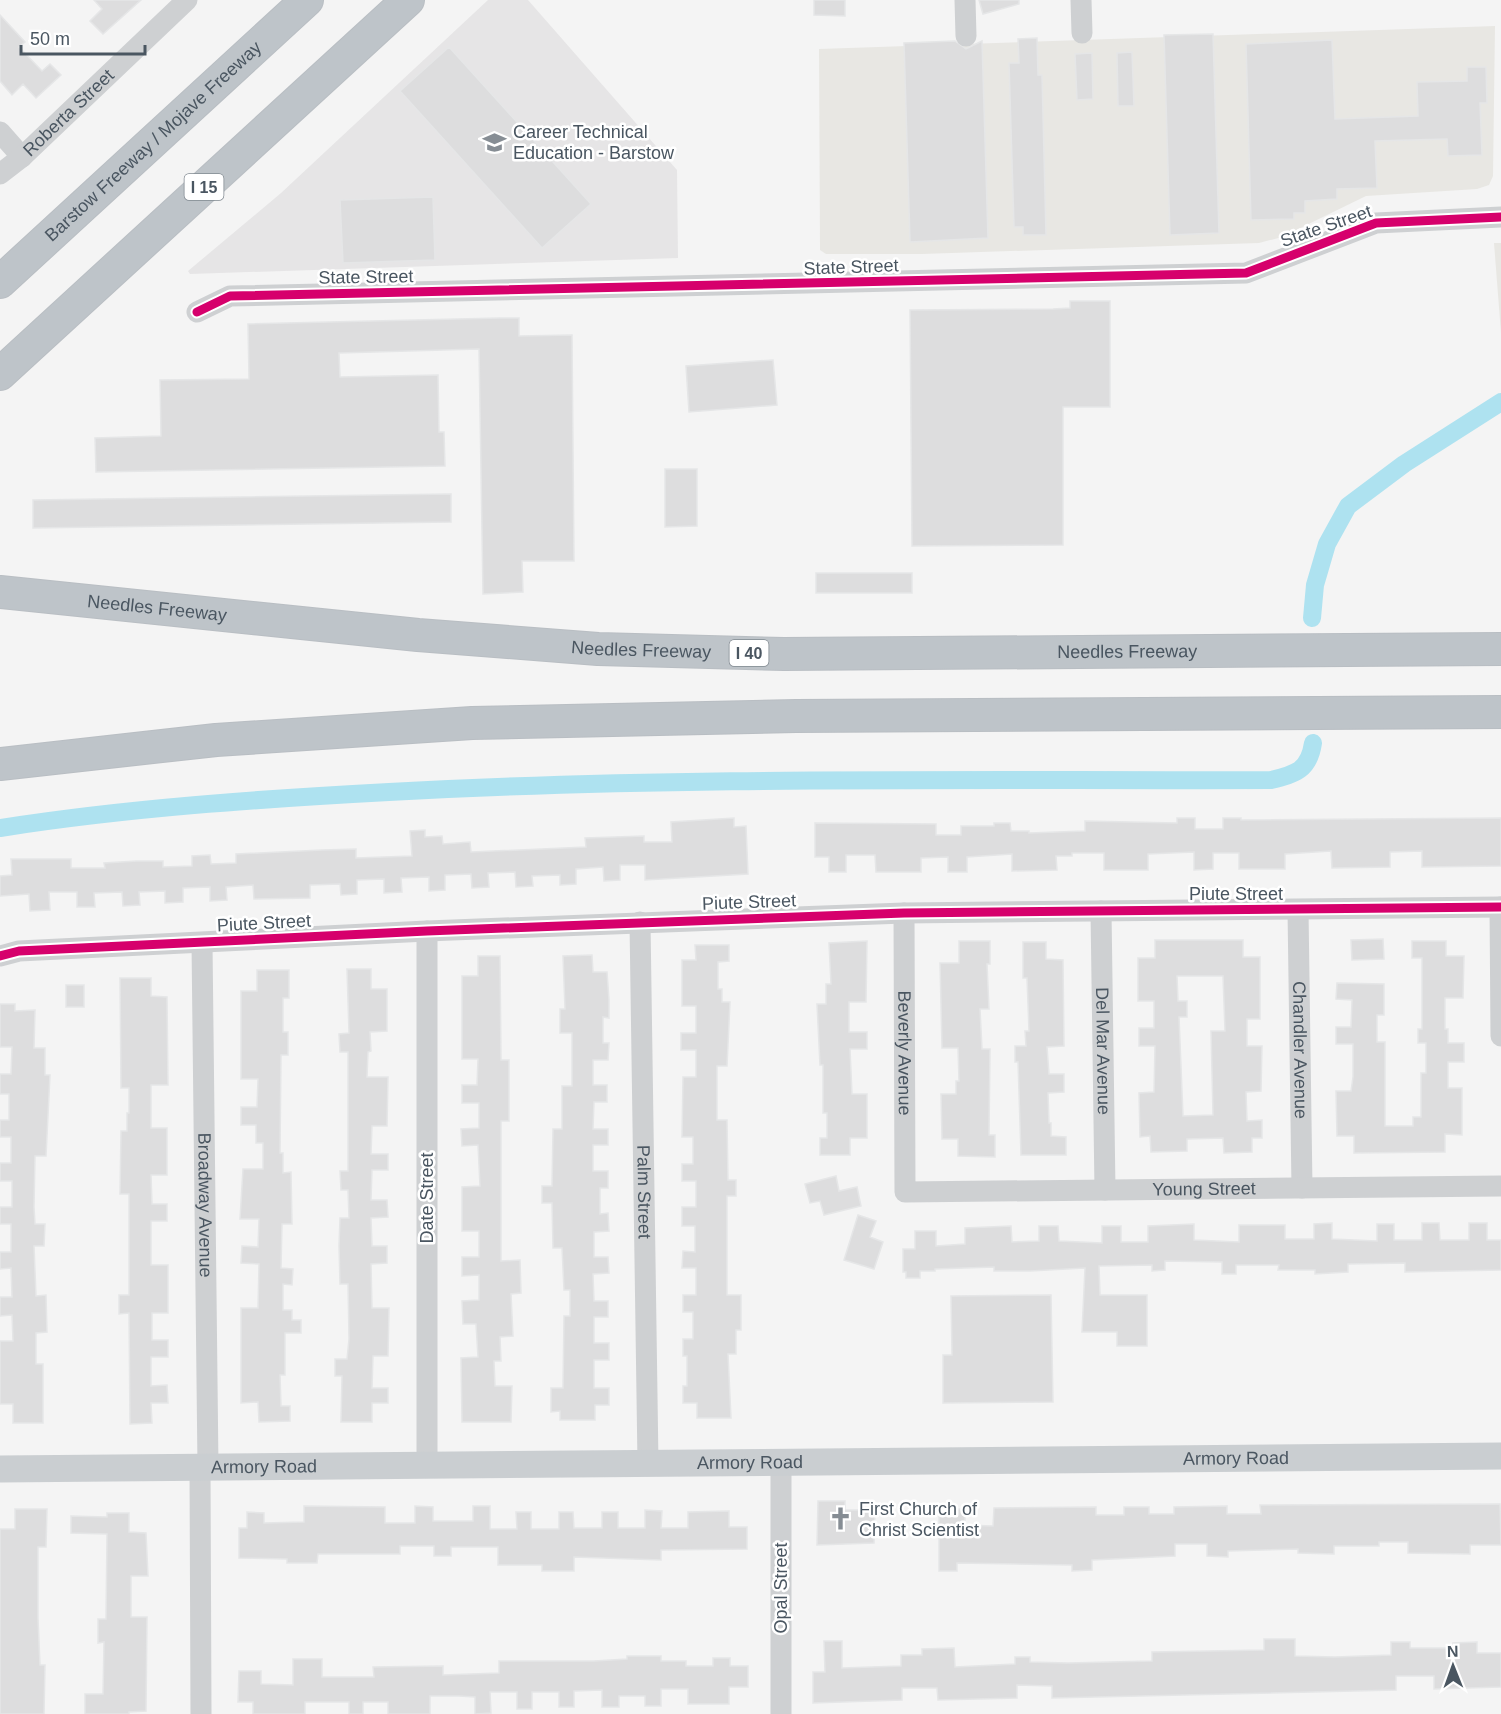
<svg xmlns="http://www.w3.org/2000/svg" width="1501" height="1714" viewBox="0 0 1501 1714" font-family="Arial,sans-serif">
<rect width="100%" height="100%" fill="#f4f4f4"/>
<path fill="#e8e7e3" d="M1495,26L1493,176L1489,185L1477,189L1366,196L1282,237L1259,243L922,254H826L820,250L819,49Z
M1494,243H1501V333Z"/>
<path fill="#e6e5e6" d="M488,0H528L677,170L678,258L190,274L188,271L281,193Z"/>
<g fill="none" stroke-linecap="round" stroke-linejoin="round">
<path stroke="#aee2f0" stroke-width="18" d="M1312,618L1315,585L1327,544L1348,506L1404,464L1501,402
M0,828C128,808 259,799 389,792C682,776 977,781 1271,780C1296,774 1309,770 1313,743"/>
</g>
<path fill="#ddddde" stroke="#e5e6e7" stroke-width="1.5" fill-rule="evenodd" d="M94,0H141L103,34L90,21L102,9Z
M814,0H845V16L814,15Z
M979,0H1019V4L983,14Z
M0,15L25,42L19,47L42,71L50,64L61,75L36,98L23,84L12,95L0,81Z
M1213,34L1219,233L1170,235L1164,35Z
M1037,38L1038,75H1042L1046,235H1023V227H1014L1009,63H1019L1018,39Z
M1332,40L1335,119L1418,116L1417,82L1467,81V67H1486L1487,103H1480L1482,155L1448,156L1447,139L1375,141L1377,188L1337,189V199L1305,201V213H1294V219L1251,220L1246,44Z
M955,41L966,49L982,41L988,238L910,242L904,43Z
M449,47L591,204L542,248L400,91Z
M1132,52L1134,106H1118L1117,53Z
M1092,53L1093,99L1077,100L1075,54Z
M433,197L435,260L343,263L340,200Z
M1070,301H1110V407H1063V545L912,546L910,310L1053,309L1070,308Z
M500,318H519V336L572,335L574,561H522L523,592L483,594L479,349L339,353L340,377L438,375L439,432H444L445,466L96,472L95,438L161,436L160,380L249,379L248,324Z
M773,360L777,405L689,412L686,366Z
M665,469H697V526L665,527Z
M451,494V522L33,528V500Z
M816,573H912V593H816Z
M734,818V827L746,826L748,874L645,880V865H620V880L604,881L603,867L576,869V884L560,885V875L532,876L533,886L516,887L515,872L488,873L489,887L472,888L471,874L445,875V890L429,891V877L401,878L402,892L384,893V879L357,880V894L341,895L340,884L310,885V898L254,899L253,885L226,887L227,900L210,901V887L183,888V902L165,903V891L139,892L140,905L123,906L122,892L94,893L95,907H77V892H49L50,910L30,911L29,894L0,896V876L12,875L11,859H71V868H105L104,863L137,861H163V867L192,866V856L210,855L211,864L236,863V854L322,850L356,849V858L412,856L410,831L425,830V837L442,836L443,844L470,842L471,852L586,847L585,838L644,836V842H672L671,822Z
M1177,818H1195V829H1223V818H1241V820L1501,818V866L1422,867V851L1390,852V867L1332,868L1331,851L1285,854V869H1239V853H1213V869L1194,870V852L1148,854V870H1104V853H1072V856H1056L1057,870L1012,871V854L967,857V872H948V857L921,858V872H876L875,855H846V872H829V857H815V823L936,824V835H961V826H994V823H1010L1011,831H1029V833L1085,831V821L1177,823Z
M1383,939L1384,959L1352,960L1351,940Z
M1155,940H1243V957H1260V1019H1247V1046H1262L1261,1091L1246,1092L1247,1121L1262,1120V1138H1252V1152L1224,1153L1223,1138L1187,1139V1151L1151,1152L1150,1136L1140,1137L1139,1093L1154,1092L1155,1046H1139V1028H1154V1001H1138V958H1155ZM1177,976H1223L1225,1031H1211L1213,1115L1183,1116L1179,1017H1187V1001H1178Z
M867,941L866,1002H849V1032H867V1049H850L852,1094H867V1138H850V1155H820V1138H827V1113H823V1065H820L817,1004H826V984H831L829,943Z
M959,941H990V964H987L989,1009H980L982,1049H990L989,1135H995V1157L958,1156V1139H942L941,1094H956V1081H959L958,1048H942L940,963H959Z
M1412,941H1446V956H1464L1463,998H1445V1029H1448V1043H1464V1062H1448V1088H1462V1135L1445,1134V1152L1354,1153V1136H1337L1336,1091H1351L1353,1077V1044H1336V1027H1351L1352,1000L1336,999L1337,983L1384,984V1015H1377V1042H1385V1126H1413V1117H1421V1073H1426V1043H1418V1029H1422V958H1412Z
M1023,942H1046V959L1063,960L1064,1046L1047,1047L1049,1074H1064V1092L1048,1093L1049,1123H1051V1136L1066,1137V1155H1021L1018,1062H1015V1046H1026L1025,1031H1029L1027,978H1023Z
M695,945H729V961L718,962V989H722V1002H730L727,1066H717V1120H727L728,1180H736V1196H727V1295H741V1330H736V1354H728L731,1418H697V1403H683V1386H687V1356H683V1339H693V1312H683V1295H696V1268H682L683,1251L695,1252V1226H682V1207H696V1181H682V1164H693V1137H682L683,1077H696V1050H681V1033H696V1006H682V960H696Z
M592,955L593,972H607L609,1000V1018L603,1017V1043H609L608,1060H593V1085H607V1102H594L593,1129H608V1145H593V1171H608V1188H600V1214L608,1213L609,1231L594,1232V1257H608L609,1273L593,1274L594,1301H608V1317H594V1343H609V1360H594V1388H609V1405H595V1420H560V1411L551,1412V1388H563L564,1316H570V1290H564L562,1248H553L552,1203H542V1186H552L553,1129H562V1086H572V1033H560V1009H565L563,956Z
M478,956H500L501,1060H509V1121H501V1261L520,1260L521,1293L511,1294L513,1336L500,1337L501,1361H494L495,1386H512L511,1422H462L461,1358L478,1357L476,1324H463L462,1301L479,1300V1275L462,1276V1257H479V1231H462V1187L480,1186L478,1145L462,1146L461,1129L479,1128V1103H462V1085H477L478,1059H462V976H478Z
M347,969H371V989H387V1031L370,1032L371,1051L368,1052L367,1077H388L387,1126H372L371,1154H388V1170H372L371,1200H387L388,1217L371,1218L372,1246H387V1263L371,1264L372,1308H389L388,1356H373L372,1388H388V1403H372V1422H341L342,1376H335V1359H347L349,1339L348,1284H340L339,1246L340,1218H349L348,1190H341L340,1171H348V1052H340L339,1034L349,1033Z
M257,970H289V998H283V1032H288V1055H281L280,1153H283V1173L291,1172L292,1224H282L281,1268L293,1269L292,1285L283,1284V1310H292V1320H301V1333H285V1375H280L281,1406H290V1421L259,1422L258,1402L241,1403V1308H258L259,1264L241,1263L242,1246L258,1247L259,1219H240L243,1169H263V1143H256V1125H241V1107H257L258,1079H241V991H257Z
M120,978H151V996L167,997L168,1085H151V1128H167V1175H151L152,1204H167V1221H151V1265H168V1313H152V1340H168V1357H151V1386L167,1385L168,1403H151L152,1423L130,1424L129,1313L119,1314V1295H129V1194H120L121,1131H127V1113H129V1088H121Z
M66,985H84V1007H66Z
M0,1004H15V1011L35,1010L34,1048H45V1075H50L46,1156H35L34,1207L35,1224H45L44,1246H34L36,1296L46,1295L47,1332L36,1333V1364H43V1423H13V1404H0V1341H13L12,1315L0,1316V1297H12L11,1268L0,1269V1252H11V1224H0V1207H12V1181H0V1163H11V1137H0V1120H9V1094H0V1074H11L12,1047H0Z
M836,1176L839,1191L857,1187L861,1206L824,1215L820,1201L810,1203L805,1184Z
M858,1215L876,1221L870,1237L883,1242L874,1269L844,1260Z
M1332,1223V1239L1377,1241V1224H1394V1240H1422V1223H1439L1440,1240H1469V1223H1487V1240H1501V1270L1405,1272V1263L1348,1264V1272L1315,1274V1270H1278L1279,1265H1236V1274H1222V1262L1165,1261V1270L1152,1271V1265L1099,1266L1100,1295H1147V1346H1117V1332H1082L1085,1268L1030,1271H994V1267L935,1269V1271H920V1278H906V1272H903V1249H915V1231H936V1246L965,1244V1228L1011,1226L1012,1242L1039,1241V1226H1058L1059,1241L1102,1243V1226H1121V1242H1148V1226L1194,1224V1240L1239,1242V1225H1285V1239H1314V1224Z
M1051,1295L1053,1402L943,1403V1355H952L951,1296Z
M818,1501H845V1510H875L874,1543L817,1545Z
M1500,1504L1501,1545H1470V1554L1408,1553V1542H1379V1546H1334V1554L1298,1553V1549L1228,1551V1557L1207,1556V1544H1175V1556L1092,1560V1570L1072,1571V1565L957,1563V1571H939V1509H965V1525L993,1526L994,1508L1096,1507V1515H1124V1507H1149V1514H1174V1507L1227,1506V1514H1261L1260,1505Z
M304,1506L385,1507V1523H415V1506L433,1507V1521H473V1506H490V1529H517L516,1512H531V1529H559V1512H573L574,1528H602V1512H618V1528H645V1510L662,1511L661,1528H688V1512L729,1511V1527H747V1549L661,1550V1560L574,1557V1571H542V1565H498V1547H451V1556H434V1546H400V1554H318L317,1563H287V1559L239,1558V1528H247V1512L264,1513V1523L304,1522Z
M15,1509H47L46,1547H38V1618L40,1665H45L44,1714H0V1529H15Z
M107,1513H129V1532L146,1533L148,1576H131V1617H147L146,1711L129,1712V1714H85V1694H103L104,1642L98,1643V1619H106L107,1534L71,1533V1516L107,1517Z
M1264,1639H1295V1656L1335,1657L1391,1655V1642H1410V1648H1454L1453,1643L1477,1642V1653H1501V1687L1434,1689V1676H1396V1690L1052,1698V1686L1017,1685V1698L938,1700L937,1688H902V1700L813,1703V1672H825L824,1641H842V1668L901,1666V1655H922V1649L954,1648L955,1667L1015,1664V1657H1030V1662L1068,1663L1152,1661V1652L1264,1650Z
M627,1656H661V1661H686V1666H713V1658H730V1666H748V1687H729V1704H688V1689H661V1706H645V1696H619V1707H602V1690L574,1691V1707H559V1692H532V1709H517V1692H490L491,1713L475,1714V1697L459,1696H430V1714H388V1702H363V1714H349V1702H305V1714H253V1702H238L239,1671H261V1684L293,1685V1659H322V1677H374L373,1667L443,1666V1675L499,1673V1661H594L627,1659Z"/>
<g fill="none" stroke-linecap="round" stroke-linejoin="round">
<defs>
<g id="highway">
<path id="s8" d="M0,282L307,0"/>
<path d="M0,374L408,0"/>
<path id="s9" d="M0,592L418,635L598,649L784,654L1501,649"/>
<path d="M0,764L216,740L472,723L796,716L1501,712"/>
</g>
</defs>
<use href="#highway" stroke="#b9bec3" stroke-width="34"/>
<g stroke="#ced0d2" stroke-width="21">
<path d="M965,0L966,36"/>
<path d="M1081,0L1082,33"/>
<path d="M0,132L22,157"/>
<path id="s1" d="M0,174L22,157L187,0"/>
<path d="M197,312L230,296L1246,273L1376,223L1501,217"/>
<path d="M1500,907L1501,1036"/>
<path id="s2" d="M1298,910L1302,1188"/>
<path id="s3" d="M1101,911L1105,1190"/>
<path id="s4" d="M904,913L905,1192L1501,1186"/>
<path id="s5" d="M640,922L648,1463"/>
<path id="s6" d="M202,943L208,1467"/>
<path d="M0,956L19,951L427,931L904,913L1501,907"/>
<path d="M427,1465V931"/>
<path d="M200,1467L201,1714"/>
<path d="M781,1714V1462"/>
</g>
<path stroke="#caced1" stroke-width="27" id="s7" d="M0,1469L1501,1456"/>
<use href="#highway" stroke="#bec4c9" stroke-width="32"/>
<defs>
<path id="cycleway" d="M197,312L230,296L1246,273L1376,223L1501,217
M0,956L19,951L427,931L904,913L1501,907"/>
</defs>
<use href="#cycleway" stroke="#fff" stroke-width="13"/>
<use href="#cycleway" stroke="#d6006c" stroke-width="9"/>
</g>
<defs>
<symbol id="school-bare" viewBox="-9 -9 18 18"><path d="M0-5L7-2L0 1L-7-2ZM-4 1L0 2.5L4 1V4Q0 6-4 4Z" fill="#868d94" stroke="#fff" stroke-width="2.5" paint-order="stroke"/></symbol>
<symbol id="church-bare" viewBox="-9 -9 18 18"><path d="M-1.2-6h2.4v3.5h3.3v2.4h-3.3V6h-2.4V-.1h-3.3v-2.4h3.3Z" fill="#868d94" stroke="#fff" stroke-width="2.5" paint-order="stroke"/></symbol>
</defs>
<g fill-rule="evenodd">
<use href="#school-bare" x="478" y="126" width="33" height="33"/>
<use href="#church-bare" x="824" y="1502" width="33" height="33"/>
</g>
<g text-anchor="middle" stroke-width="5" stroke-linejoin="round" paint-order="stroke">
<g fill="#fff" stroke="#808990" stroke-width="1.5">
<rect x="184.5" y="174" width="39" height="26" rx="4.5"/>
<rect x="729.5" y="640" width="39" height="26" rx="4.5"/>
</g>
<g font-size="16" font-weight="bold" fill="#4a5661">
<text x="204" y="193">I 15</text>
<text x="749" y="659">I 40</text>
</g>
<g font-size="18" fill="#4a5661" stroke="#fff">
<text dy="6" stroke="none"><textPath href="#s1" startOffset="92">Roberta Street</textPath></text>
<text dy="6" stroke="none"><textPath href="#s8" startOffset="208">Barstow Freeway / Mojave Freeway</textPath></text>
<text transform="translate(1326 226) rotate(-19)" y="6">State Street</text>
<text transform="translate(851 267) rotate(-2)" y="6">State Street</text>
<text transform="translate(366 277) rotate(-1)" y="6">State Street</text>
<text dy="6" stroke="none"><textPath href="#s9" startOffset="158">Needles Freeway</textPath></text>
<text dy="6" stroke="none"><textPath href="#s9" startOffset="644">Needles Freeway</textPath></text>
<text dy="6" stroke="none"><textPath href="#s9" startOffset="1130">Needles Freeway</textPath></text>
<text x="1236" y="900">Piute Street</text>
<text transform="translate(749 902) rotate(-2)" y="6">Piute Street</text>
<text transform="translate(264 923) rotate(-3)" y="6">Piute Street</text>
<text dy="6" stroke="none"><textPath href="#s2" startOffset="140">Chandler Avenue</textPath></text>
<text dy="6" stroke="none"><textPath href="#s3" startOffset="140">Del Mar Avenue</textPath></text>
<text dy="6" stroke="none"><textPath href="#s4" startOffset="140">Beverly Avenue</textPath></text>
<text dy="6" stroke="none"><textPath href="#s4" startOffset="578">Young Street</textPath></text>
<text dy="6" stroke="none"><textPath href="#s5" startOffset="270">Palm Street</textPath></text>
<text transform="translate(427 1198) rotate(-90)" y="6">Date Street</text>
<text dy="6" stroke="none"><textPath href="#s6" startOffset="262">Broadway Avenue</textPath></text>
<text dy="6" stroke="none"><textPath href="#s7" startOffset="1236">Armory Road</textPath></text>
<text dy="6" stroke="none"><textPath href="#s7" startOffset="750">Armory Road</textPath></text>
<text dy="6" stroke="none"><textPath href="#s7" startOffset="264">Armory Road</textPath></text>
<text transform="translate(781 1588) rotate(-90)" y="6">Opal Street</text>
</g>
<g font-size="18" fill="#4a5661" stroke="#fff" text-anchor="start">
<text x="513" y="138">Career Technical<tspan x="513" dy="21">Education - Barstow</tspan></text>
<text x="859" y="1515">First Church of<tspan x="859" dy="21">Christ Scientist</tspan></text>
</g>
</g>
<g transform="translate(1453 1666) rotate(359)" stroke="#ffffff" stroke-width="4.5" paint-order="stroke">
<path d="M0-4.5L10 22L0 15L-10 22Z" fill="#4a5661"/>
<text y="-9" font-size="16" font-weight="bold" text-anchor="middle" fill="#4a5661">N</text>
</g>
<path d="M21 45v9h124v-9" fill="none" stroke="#4a5661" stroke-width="3"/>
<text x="30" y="45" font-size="18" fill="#4a5661" stroke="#ffffff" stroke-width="4.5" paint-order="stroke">50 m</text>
</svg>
